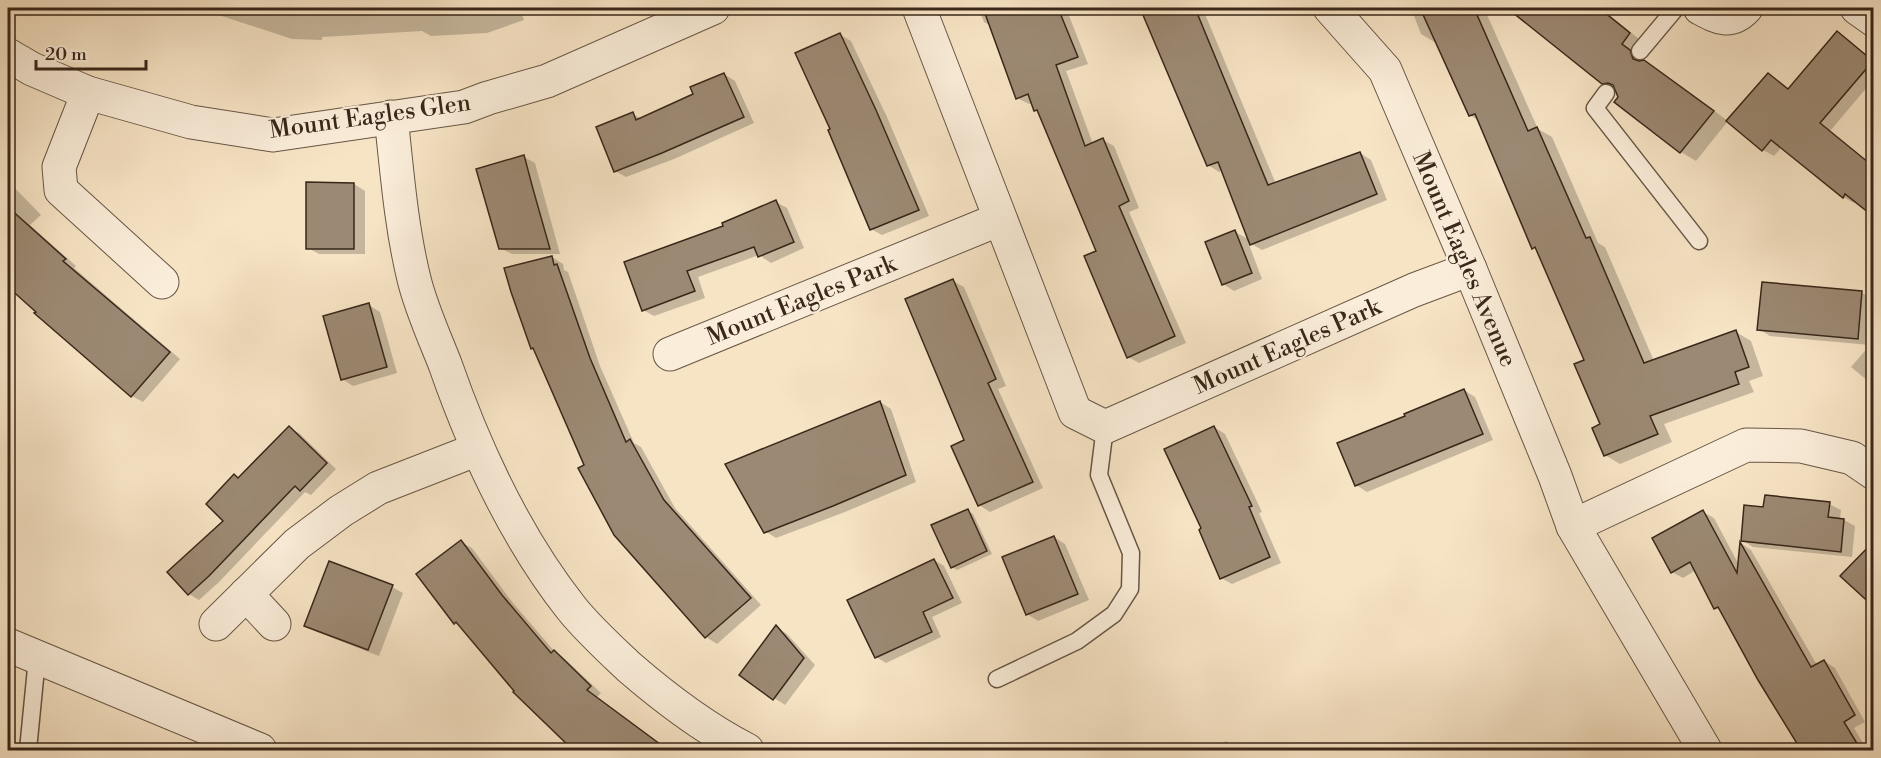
<svg xmlns="http://www.w3.org/2000/svg" width="1881" height="758" viewBox="0 0 1881 758" font-family="'Libre Bodoni',serif">
  <style>
    .shadow { fill: #0003 }
    .building { fill: #9c8973; stroke: #39271a; stroke-width: 1.5 }
    .lines { fill: none; stroke-linecap: round; stroke-linejoin: round }
    .lane-casing { stroke: #685645; stroke-width: 19 }
    .street-casing { stroke: #685645; stroke-width: 35 }
    .lane { stroke: #faedd9; stroke-width: 16 }
    .street { stroke: #faedd9; stroke-width: 33 }
    .labels { text-anchor: middle; stroke-width: 4.5; stroke-linejoin: round; paint-order: stroke }
    .street-label { font-size: 24px; fill: #39271a; stroke: #faedd9 }
  </style>
  <rect width="100%" height="100%" fill="#f7e4c5"/>
  <filter id="stains"><feTurbulence type="fractalNoise" baseFrequency=".00333" numOctaves="4"/><feColorMatrix values="0 0 0 0 .2 0 0 0 0 .09 0 0 0 0 .02 0 0 0 .5 -.17"/></filter>
  <radialGradient id="worn" r=".72"><stop offset=".6" stop-color="#630" stop-opacity="0"/><stop offset="1" stop-color="#630" stop-opacity=".3"/></radialGradient>
  <g class="shadow">
    <path d="M197 8H542L522 15 524 20 487 33 431 36 422 31 322 37V40L292 39Z"/>
    <path d="M978 8H1066L1088 64 1066 71 1093 144 1103 140 1114 146 1139 208 1129 212 1186 343 1139 363 1128 357 1098 251 1039 112 1035 110 1033 103 1029 104 1017 98 991 26 984 22Z"/>
    <path d="M1119 8H1182L1184 11 1194 8 1205 14 1276 184 1360 153 1371 160 1387 200 1262 250 1248 242 1262 279 1234 291 1223 284 1235 232 1250 240 1223 170 1219 172 1208 165 1142 9 1130 14Z"/>
    <path d="M1411 8H1484L1538 129 1552 137 1598 243 1605 247 1654 361 1736 332 1751 341 1763 376 1749 381 1754 392 1664 424 1672 442 1620 464 1605 455 1602 425 1586 361 1538 251 1533 248 1479 121 1470 115 1436 43 1421 34Z"/>
    <path d="M1510 8H1601L1644 43 1636 54 1644 60 1646 63 1660 71 1728 121 1696 161 1681 152 1616 102 1620 97 1617 91 1602 82Z"/>
    <path d="M1838 33 1849 40 1874 61V79L1830 131 1871 165 1874 164V215L1856 201 1854 203 1843 197 1782 147 1774 156 1763 150 1768 75 1789 89Z"/>
    <path d="M839 34 851 41 887 117 929 216 882 235 871 229Z"/>
    <path d="M724 74 735 81 754 123 674 159 626 177 615 171 632 114 642 119 695 95Z"/>
    <path d="M524 157 535 163 560 254H512L500 248Z"/>
    <path d="M8 181 41 215 30 225 76 266 74 268 180 359 143 402 132 396 8 285V263L9 261 8 259Z"/>
    <path d="M354 184 365 191V254H319L308 248Z"/>
    <path d="M776 202 787 208 804 248 771 263 759 255 698 277 705 298 654 316 643 310 725 227Z"/>
    <path d="M552 257 563 264 564 270 568 272 600 366 634 443 641 447 675 508 761 605 717 644 706 637 586 465 535 350 532 348Z"/>
    <path d="M953 281 964 287 1006 386 998 389 1043 488 990 512 979 505 966 441Z"/>
    <path d="M1862 293 1873 299 1871 314 1874 316V386L1851 367 1870 345 1770 336 1759 329Z"/>
    <path d="M369 305 380 312 397 373 353 386 342 379Z"/>
    <path d="M1464 390 1475 397 1493 440 1367 492 1356 485 1407 416Z"/>
    <path d="M880 402 891 409 916 482 845 512 776 538 765 531Z"/>
    <path d="M1214 427 1225 434 1262 512 1259 513 1281 563 1232 584 1221 578Z"/>
    <path d="M289 428 299 433 336 469 311 495 305 492 219 582 199 600 189 594 225 521 239 479Z"/>
    <path d="M1829 504 1841 510 1840 520H1844L1855 526 1852 557 1753 547 1742 540 1765 509Z"/>
    <path d="M968 511 973 514 992 554 957 570 952 567Z"/>
    <path d="M1703 512 1714 518 1739 565 1742 544 1751 550 1817 665 1824 661 1835 668 1865 722 1854 728 1867 750H1802L1722 611 1715 607 1696 570 1683 578 1672 572Z"/>
    <path d="M1054 537 1065 544 1089 600 1038 621 1027 614Z"/>
    <path d="M461 542 472 548 513 603 556 653 565 659 601 693 597 697 660 744 655 750H571L563 745 566 742 516 691 460 626 455 623Z"/>
    <path d="M934 560 944 566 962 603 932 617 941 637 886 663 876 657Z"/>
    <path d="M392 587 403 593 379 656 317 632 306 625Z"/>
    <path d="M776 627 787 634 815 665 785 705 774 698Z"/>
    <path d="M1226 741 1238 750H1210Z"/>
  </g>
  <g class="building">
    <path d="M983 8H1058L1078 57 1056 65 1085 146 1103 138 1129 201 1119 206 1175 336 1127 358 1084 256 1096 251 1037 110 1034 111 1028 94 1016 99Z"/>
    <path d="M1140 8H1195L1268 185 1360 152 1377 194 1250 245 1218 162 1207 166Z"/>
    <path d="M1420 8H1474L1528 131 1537 127 1586 238 1590 237 1644 363 1736 330 1749 367 1735 372 1739 384 1650 416 1658 434 1604 456 1592 428 1600 424 1574 364 1584 360 1535 247 1532 249 1475 114 1469 116Z"/>
    <path d="M1507 8H1599L1630 33 1622 44 1630 50 1633 59 1639 61 1644 60 1714 111 1680 153 1614 102 1618 97 1613 85 1608 83 1602 84Z"/>
    <path d="M1837 31 1873 61 1820 123 1874 167V217L1845 194 1843 198 1771 140 1762 151 1726 121 1768 73 1788 89Z"/>
    <path d="M840 33 876 110 919 210 870 230 828 130 830 129 795 53Z"/>
    <path d="M724 73 744 117 662 153 614 172 596 127 633 112 636 120 693 94 690 87Z"/>
    <path d="M524 155 533 189 550 249H499L476 169Z"/>
    <path d="M306 182 354 183V249H306Z"/>
    <path d="M776 200 794 242 758 257 754 247 687 271 695 291 642 311 624 262 723 226 722 223Z"/>
    <path d="M8 207 66 259 63 261 170 352 131 397 34 313 36 312 8 287Z"/>
    <path d="M1235 230 1252 273 1222 285 1205 242Z"/>
    <path d="M552 256 554 265 557 264 590 358 626 442 630 439 664 500 751 598 705 638 614 535 578 468 584 465 533 348 531 349 511 292 504 268Z"/>
    <path d="M953 279 996 379 988 383 1033 482 978 506 951 446 964 440 905 299Z"/>
    <path d="M1762 282 1862 291 1858 339 1757 330Z"/>
    <path d="M369 303 387 367 341 380 323 316Z"/>
    <path d="M1464 389 1483 434 1355 486 1337 443 1405 416 1404 414Z"/>
    <path d="M880 401 906 475 833 506 764 533 725 464Z"/>
    <path d="M289 426 327 463 300 491 295 486 209 576 188 595 167 572 223 521 206 504 234 474 238 478Z"/>
    <path d="M1214 426 1252 506 1249 507 1270 557 1220 579 1199 530 1201 528 1164 449Z"/>
    <path d="M1765 495 1830 502 1828 517 1844 519 1841 552 1741 541 1744 505 1763 507Z"/>
    <path d="M968 509 987 551 951 568 931 525Z"/>
    <path d="M1703 510 1737 573 1740 542 1811 667 1824 660 1855 715 1844 722 1861 750H1801L1758 680 1718 607 1714 609 1690 562 1671 573 1652 538Z"/>
    <path d="M1054 536 1078 594 1026 615 1002 557Z"/>
    <path d="M461 540 502 595 551 653 554 650 591 686 587 690 668 750H573L513 692 514 691 456 622 454 624 416 574Z"/>
    <path d="M1874 541V607L1840 576Z"/>
    <path d="M934 559 953 598 923 612 932 632 875 658 847 600Z"/>
    <path d="M329 561 393 585 368 650 304 626Z"/>
    <path d="M776 625 804 658 773 700 739 675Z"/>
  </g>
  <g class="lines">
    <g class="lane-casing">
      <g id="lane">
        <path d="M1640 51 1676 8"/>
        <path d="M1606 93 1595 108 1699 241"/>
        <path d="M997 679 1077 641 1114 614 1130 589 1131 553 1099 475 1105 427"/>
        <path d="M28 750 37 658"/>
      </g>
    </g>
    <g class="street-casing">
      <g id="street">
        <path d="M919 8 1075 412 1105 427 1414 290 1470 269"/>
        <path d="M1330 8 1385 70 1470 269 1555 476 1573 526 1705 750"/>
        <path d="M1700 8C1717 17 1730 25 1746 8"/>
        <path d="M1857 8 1874 20"/>
        <path d="M8 55 32 69 88 93 191 122 273 135 464 107 488 98 547 81 713 8"/>
        <path d="M88 93 59 167 61 190 162 282"/>
        <path d="M391 117C397 171 401 226 414 279 421 308 434 336 445 364 475 450 515 537 572 609 589 630 610 649 629 667 666 699 704 728 747 750"/>
        <path d="M670 354 1000 219"/>
        <path d="M1573 526 1746 445 1801 446 1852 458 1874 473"/>
        <path d="M246 594 274 624"/>
        <path d="M216 624 297 544 341 511 378 488 478 449"/>
        <path d="M8 645 260 750"/>
      </g>
    </g>
    <use href="#lane" class="lane"/>
    <use href="#street" class="street"/>
  </g>
  <g class="labels">
    <g class="street-label">
      <text transform="translate(370 116) rotate(-8)" y="8">Mount Eagles Glen</text>
      <text transform="translate(1465 259) rotate(67)" y="8">Mount Eagles Avenue</text>
      <text transform="translate(801 300) rotate(-22)" y="8">Mount Eagles Park</text>
      <text transform="translate(1287 346) rotate(-24)" y="8">Mount Eagles Park</text>
    </g>
  </g>
  <rect width="1881" height="758" fill="none" stroke="#f7e4c5" stroke-width="30"/>
  <rect x="9" y="9" width="1863" height="740" fill="none" stroke="#39271a" stroke-width="3"/>
  <rect x="15" y="15" width="1851" height="728" fill="none" stroke="#39271a" stroke-width="1.5"/>
  <path d="M36 60v9h110v-9" fill="none" stroke="#39271a" stroke-width="3"/>
  <text x="45" y="60" font-size="18" fill="#39271a" stroke="#faedd9" stroke-width="4.5" paint-order="stroke">20 m</text>
  <rect width="100%" height="100%" filter="url(#stains)"/>
  <rect width="100%" height="100%" fill="url(#worn)"/>
</svg>
